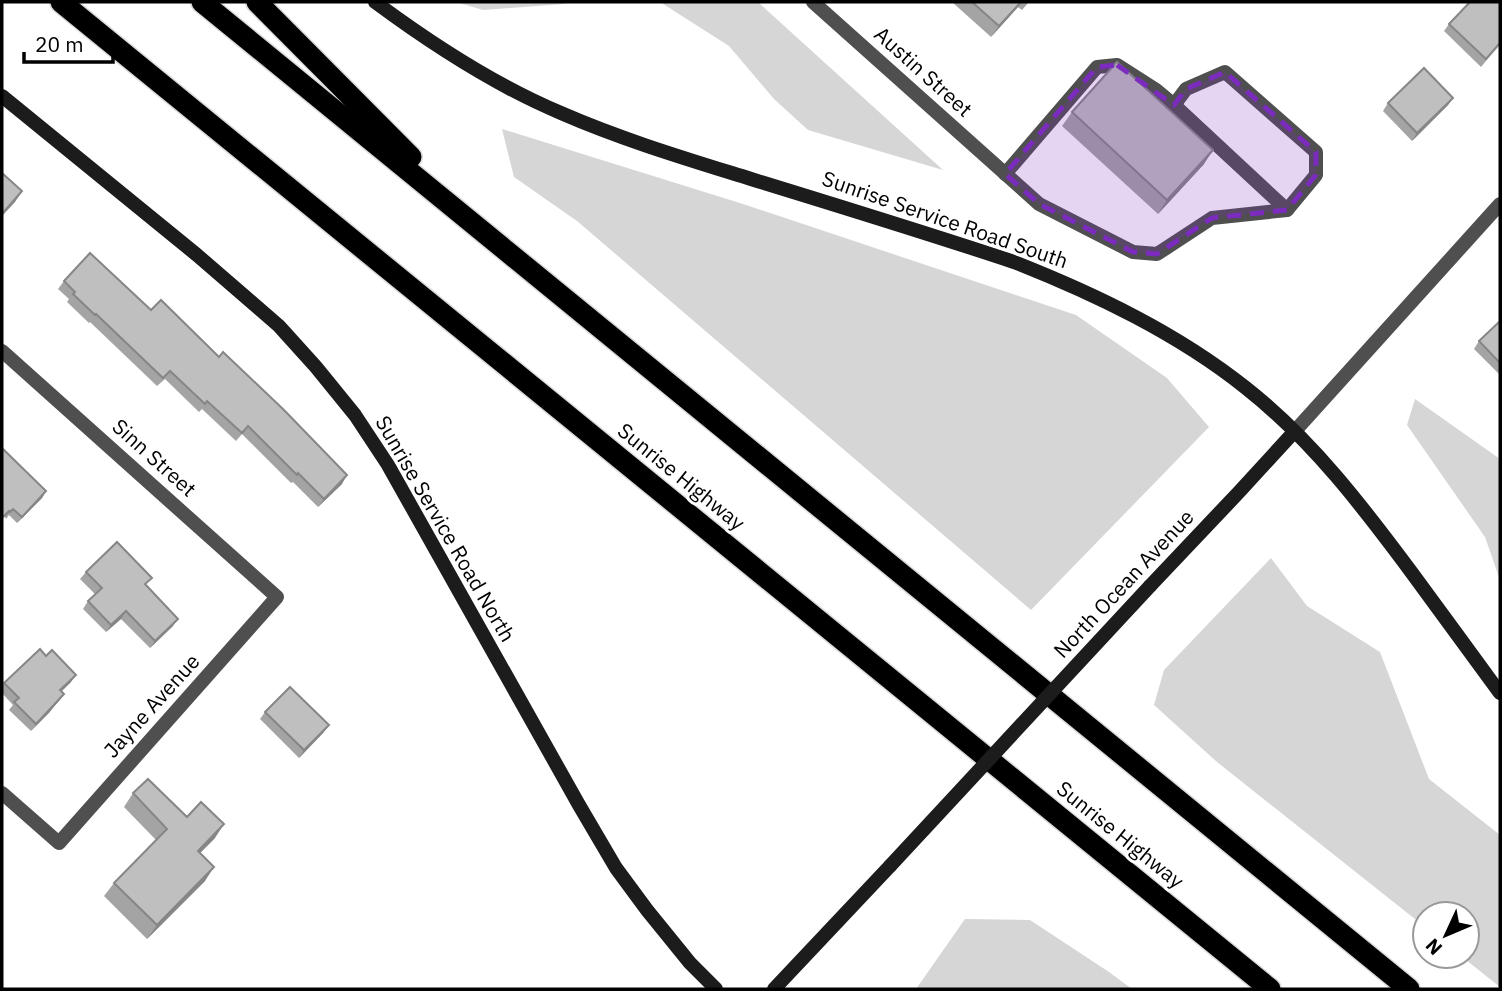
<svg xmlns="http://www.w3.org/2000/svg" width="1502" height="991" viewBox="0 0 1502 991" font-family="'IBM Plex Sans',sans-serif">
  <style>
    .green { fill: #d6d6d6 }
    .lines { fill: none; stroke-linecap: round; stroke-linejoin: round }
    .motorway-casing { stroke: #dbdbdb; stroke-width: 24 }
    .minor { stroke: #4f4f4f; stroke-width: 14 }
    .tertiary { stroke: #4f4f4f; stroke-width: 14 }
    .secondary { stroke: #1c1c1c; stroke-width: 14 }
    .motorway { stroke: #000; stroke-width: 21 }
    .secondary-bridge { stroke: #1c1c1c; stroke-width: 14 }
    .wall { fill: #a4a4a4 }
    .shaded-wall { fill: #868686 }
    .building { fill: #bfbfbf; stroke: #868686; stroke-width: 2 }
    .marked { fill: #7b2cbf; fill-opacity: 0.2; stroke: #7b2cbf; stroke-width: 5; stroke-dasharray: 14 9; stroke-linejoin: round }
    .labels { text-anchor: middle; stroke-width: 6; stroke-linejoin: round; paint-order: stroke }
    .street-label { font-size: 21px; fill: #000; stroke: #fff }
  </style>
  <rect width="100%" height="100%" fill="#fff"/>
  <g class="green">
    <path d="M456 2H569L563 4 483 10Z"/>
    <path d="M660 2H758L943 170 808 130 774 99 729 46Z"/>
    <path d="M502 129 743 204 1076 315 1167 378 1209 427 1031 610 577 221 514 177Z"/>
    <path d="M1415 399 1500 459V580L1485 537 1407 425Z"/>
    <path d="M1271 558 1307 606 1380 652 1429 779 1500 835V987L1461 956H1467V914H1425V927L1217 762 1154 705 1164 670Z"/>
    <path d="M965 919 1030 920 1109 972 1132 989H916Z"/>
  </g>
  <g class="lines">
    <g class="motorway-casing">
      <g id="motorway">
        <path d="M61 2 1270 989"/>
        <path d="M202 2 1409 989"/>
        <path d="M257 2 411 157"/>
      </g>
    </g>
    <g class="minor">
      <path d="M813 2 1039 204 1133 252 1157 254 1212 218 1287 210 1316 175V152L1225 72 1186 89 1174 105"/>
      <path d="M1005 174 1097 67 1117 65 1156 90 1174 105 1287 210"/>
      <path d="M2 351 277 597 59 843 2 793"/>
    </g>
    <path class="tertiary" d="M1294 432 1500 204"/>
    <g class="secondary">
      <path d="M375 2C433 45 494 85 561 113 623 140 687 159 751 179 839 206 927 233 1014 262 1095 294 1177 333 1246 388 1312 440 1363 507 1412 573 1441 613 1471 653 1500 693"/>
      <path d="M2 96 197 255 279 326 316 367 355 415 388 465 579 805 616 868 647 910 690 963 716 989"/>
      <path d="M1150 586 1239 492 1294 432"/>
      <path d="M774 989 890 866"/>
    </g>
    <use href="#motorway" class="motorway"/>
    <path class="secondary-bridge" d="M890 866 1150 586"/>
  </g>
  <g class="wall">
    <path d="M952 2H1029L1022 10 1018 7 991 37Z"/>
    <path d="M1500 2V44L1481 67 1444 31 1449 24Z"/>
    <path d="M1453 98 1448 105 1412 141 1383 111 1388 103Z"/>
    <path d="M1072 112 1204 164 1158 214 1062 126Z"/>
    <path d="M64 281 151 310 342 484 318 507 293 482 291 483 242 434 236 441 202 409 199 412 165 379 157 386 90 322 89 323 67 302 69 299 58 289Z"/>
    <path d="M1500 321V375L1474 349 1479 341Z"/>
    <path d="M2 448 46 491 42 498 17 523 9 515 6 519 5 517Z"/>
    <path d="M86 572 146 586 173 626 150 648 121 619 106 632 83 609 88 601 95 594 80 579Z"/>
    <path d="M71 682 62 691 64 694 59 701 31 731 9 710 13 705 2 693V687L4 683Z"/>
    <path d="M265 712 329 725 323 733 299 758 260 719Z"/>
    <path d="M133 793 187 817 215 838 200 853 205 881 147 939 104 896 114 883 156 840 124 807Z"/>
  </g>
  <g class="shaded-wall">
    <path d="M1021 2H1022L1018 7 991 37 999 26Z"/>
    <path d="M1453 98 1448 105 1412 141 1417 133Z"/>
    <path d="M1213 150 1204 164 1158 214 1167 200Z"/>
    <path d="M22 191 15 202 2 216V214Z"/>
    <path d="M347 475 342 484 318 507 324 499Z"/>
    <path d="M46 491 42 498 17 523 22 517Z"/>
    <path d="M126 611 121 619 106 632 111 625Z"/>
    <path d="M178 619 173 626 150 648 155 641Z"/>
    <path d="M76 675 71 682 55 697 60 690Z"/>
    <path d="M64 694 49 713 31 731 53 705Z"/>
    <path d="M329 725 323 733 299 758 304 750Z"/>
    <path d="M224 824 215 838 188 865 198 851Z"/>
    <path d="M214 867 205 881 147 939 157 925Z"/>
  </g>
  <g class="building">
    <path d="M972 2H1021L999 26Z"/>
    <path d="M1470 2H1500V43L1486 59 1449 24Z"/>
    <path d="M1117 62 1213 150 1167 200 1072 112Z"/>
    <path d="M1424 68 1453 98 1417 133 1388 103Z"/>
    <path d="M2 173 22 191 2 214Z"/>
    <path d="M90 253 151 310 161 300 219 357 223 352 284 410 347 475 324 499 298 473 297 475 248 426 242 433 207 401 205 404 170 371 163 378 96 314 95 315 73 294 75 292 64 281Z"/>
    <path d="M1500 321V363L1479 341Z"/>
    <path d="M2 448 46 491 22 517 13 509 10 512 9 511 2 518Z"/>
    <path d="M117 542 152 578 145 584 178 619 155 641 126 611 111 625 88 601 102 588 86 572Z"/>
    <path d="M40 649 46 656 52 650 76 675 60 690 64 694 36 724 14 702 19 698 4 683Z"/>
    <path d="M290 687 329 725 304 750 265 712Z"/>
    <path d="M148 779 187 817 201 802 224 824 198 851 214 867 157 925 114 883 167 829 133 793Z"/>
  </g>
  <path class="marked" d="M1117 65 1174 105 1186 89 1225 72 1316 152V175L1287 210 1212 218 1157 254 1133 252 1039 204 1005 174 1097 67Z"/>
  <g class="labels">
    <g class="street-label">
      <text transform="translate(923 72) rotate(42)" y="7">Austin Street</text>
      <text transform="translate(945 220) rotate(19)" y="7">Sunrise Service Road South</text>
      <text transform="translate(154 458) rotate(42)" y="7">Sinn Street</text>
      <text transform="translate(681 477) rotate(39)" y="7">Sunrise Highway</text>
      <text transform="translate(445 529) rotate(60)" y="7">Sunrise Service Road North</text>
      <text transform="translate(1124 584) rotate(-47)" y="7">North Ocean Avenue</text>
      <text transform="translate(152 706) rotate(-48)" y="7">Jayne Avenue</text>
      <text transform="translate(1120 835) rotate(39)" y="7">Sunrise Highway</text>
    </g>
  </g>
  <rect width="1502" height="991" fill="none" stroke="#000000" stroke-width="7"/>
  <g transform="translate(1446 935) rotate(226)"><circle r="33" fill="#ffffff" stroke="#999999" stroke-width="2"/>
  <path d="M0-5L12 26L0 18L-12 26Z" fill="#000000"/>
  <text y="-10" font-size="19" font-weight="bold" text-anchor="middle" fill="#000000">N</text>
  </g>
  <path d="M24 52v10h89v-10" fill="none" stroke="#000000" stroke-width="3.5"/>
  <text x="35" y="52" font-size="21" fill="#000000" stroke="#ffffff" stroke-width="5" paint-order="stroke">20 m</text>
</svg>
